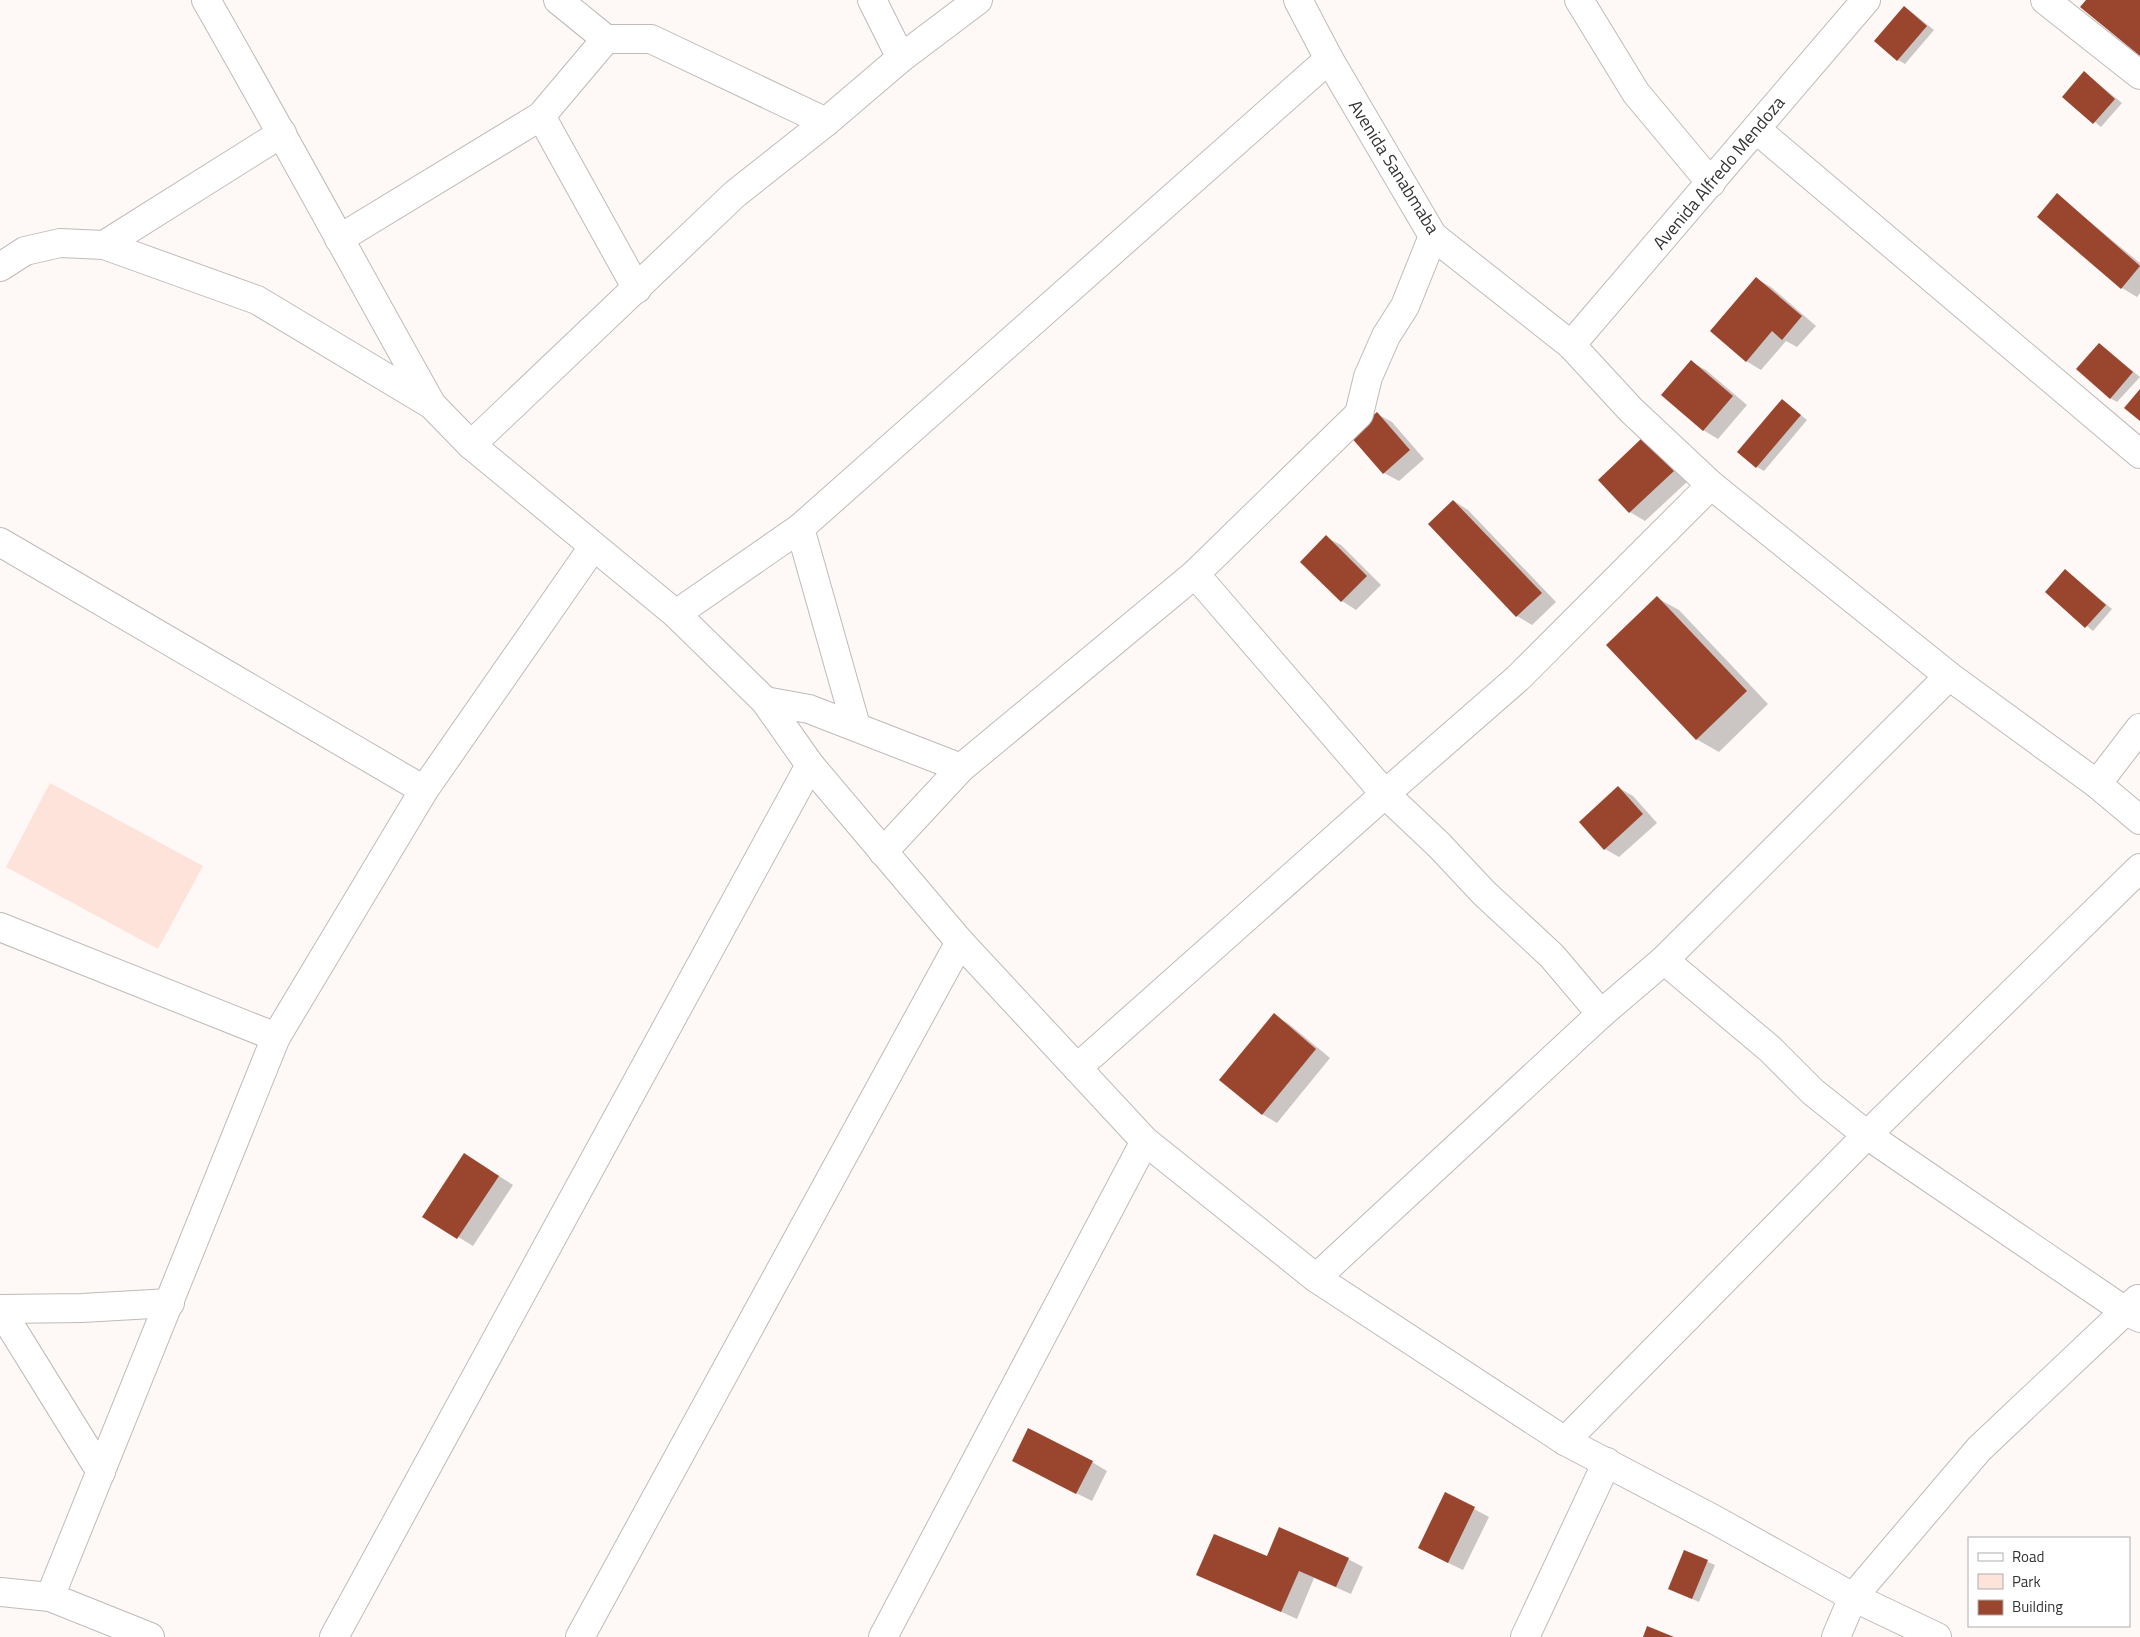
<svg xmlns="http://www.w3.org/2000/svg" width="2140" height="1637" viewBox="0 0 2140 1637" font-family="'Titillium Web',sans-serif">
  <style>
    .green { fill: #fee3db }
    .shadow { fill: #0003 }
    .building { fill: #9a462f }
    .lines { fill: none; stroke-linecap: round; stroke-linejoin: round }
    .minor-casing { stroke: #c0bab9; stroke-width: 30 }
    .tertiary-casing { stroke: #c0bab9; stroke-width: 30 }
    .minor { stroke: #fff; stroke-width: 28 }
    .tertiary { stroke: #fff; stroke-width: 28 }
    .labels { text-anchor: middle; stroke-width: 5; stroke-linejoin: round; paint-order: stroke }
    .street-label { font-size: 18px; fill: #373534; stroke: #fff }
  </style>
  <rect width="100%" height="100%" fill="#fef8f6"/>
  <path class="green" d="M50 783 203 866 158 949 6 867Z"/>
  <g class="shadow">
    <path d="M1905 7 1934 30 1905 64 1898 60Z"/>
    <path d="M2085 73 2122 103 2101 127 2064 97Z"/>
    <path d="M2057 195 2140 263V293L2137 297 2122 288 2039 216Z"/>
    <path d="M1757 279 1771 287 1816 326 1797 347 1786 341 1761 370 1746 361Z"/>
    <path d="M2100 344 2140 377 2117 402 2110 398Z"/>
    <path d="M1691 362 1706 370 1747 405 1718 439 1703 430Z"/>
    <path d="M1783 401 1807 420 1764 471 1757 467Z"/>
    <path d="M1377 414 1392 422 1424 459 1399 481 1384 473Z"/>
    <path d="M1657 448 1688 481 1645 521 1630 512 1599 480Z"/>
    <path d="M1454 501 1468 510 1556 602 1532 625 1517 616 1430 524Z"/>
    <path d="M1326 537 1341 545 1381 585 1356 610 1342 601Z"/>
    <path d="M2065 570 2112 609 2093 631 2046 592Z"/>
    <path d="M1657 598 1679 610 1768 704 1719 752 1696 739Z"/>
    <path d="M1619 788 1633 796 1657 823 1619 857 1605 849Z"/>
    <path d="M1274 1015 1289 1024 1330 1058 1277 1123 1262 1114Z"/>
    <path d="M479 1163 513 1185 473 1246 424 1216Z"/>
    <path d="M1092 1462 1107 1471 1092 1501 1028 1469Z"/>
    <path d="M1446 1494 1489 1517 1463 1570 1434 1556Z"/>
    <path d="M1685 1552 1715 1565 1699 1602 1676 1592Z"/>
    <path d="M1268 1558 1348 1559 1363 1567 1351 1594 1314 1578 1297 1619 1198 1574Z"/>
  </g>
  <g class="building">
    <path d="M2086 0H2140V56L2080 7Z"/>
    <path d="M1904 6 1927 26 1897 61 1874 41Z"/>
    <path d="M2084 71 2115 99 2093 124 2062 97Z"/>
    <path d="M2057 193 2140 266 2121 289 2037 217Z"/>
    <path d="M1756 277 1802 316 1782 340 1772 331 1746 362 1710 331Z"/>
    <path d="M2099 343 2133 372 2110 399 2076 369Z"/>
    <path d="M1691 360 1733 396 1703 431 1661 395Z"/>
    <path d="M2140 389V421L2124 408Z"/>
    <path d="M1782 399 1801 415 1756 468 1737 452Z"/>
    <path d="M1377 412 1410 450 1383 474 1350 436Z"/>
    <path d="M1642 438 1674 471 1629 513 1598 480Z"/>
    <path d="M1453 500 1542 593 1516 617 1428 524Z"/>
    <path d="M1326 535 1367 576 1341 602 1300 562Z"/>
    <path d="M2065 569 2106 605 2085 628 2045 592Z"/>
    <path d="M1657 596 1747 691 1696 740 1606 645Z"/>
    <path d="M1618 786 1643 814 1604 850 1579 822Z"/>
    <path d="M1274 1013 1316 1049 1262 1115 1219 1080Z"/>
    <path d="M464 1153 499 1176 457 1239 422 1217Z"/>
    <path d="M1028 1428 1093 1461 1076 1494 1012 1461Z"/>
    <path d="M1445 1492 1475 1507 1448 1563 1418 1548Z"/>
    <path d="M1279 1527 1349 1558 1336 1587 1299 1571 1281 1612 1196 1575 1214 1534 1267 1556Z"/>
    <path d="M1684 1550 1708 1560 1692 1599 1668 1589Z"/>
    <path d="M1647 1626 1674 1637H1643Z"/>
  </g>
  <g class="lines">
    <g class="minor-casing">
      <g id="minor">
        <path d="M206 0C283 134 356 270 432 405"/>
        <path d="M558 0 606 39"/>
        <path d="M872 0 901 58"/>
        <path d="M1579 0 1636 93 1711 183"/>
        <path d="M2045 0 2140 75"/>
        <path d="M541 116 637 289"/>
        <path d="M1756 129 2140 454"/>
        <path d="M339 239 541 116 606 39H651L826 122"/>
        <path d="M104 245 282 133"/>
        <path d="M0 267 25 251 60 243 104 245 257 300 432 405 471 445 676 614 765 701 810 765 960 942 1145 1141 1316 1278 1565 1441 1717 1521 1853 1597 1937 1637"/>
        <path d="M1571 345 1866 0"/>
        <path d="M471 445 735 194 826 122 901 58 978 0"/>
        <path d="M1711 485 1518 678 1385 794 1439 845 1484 893 1552 956 1601 1014 1664 960 1949 676"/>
        <path d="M800 528 856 726"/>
        <path d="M0 542 424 790"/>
        <path d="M676 614 800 528 1329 59"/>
        <path d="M765 701 809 709 961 768"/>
        <path d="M2097 784 2140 728"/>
        <path d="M883 852 961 768 1195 574 1359 414 1368 377 1386 336 1405 306 1433 236"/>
        <path d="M0 927 276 1037"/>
        <path d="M1664 960 1770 1049 1813 1092 1867 1135 2125 1311 2140 1318"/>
        <path d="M1077 1068 1385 794 1195 574"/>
        <path d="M1316 1278 1601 1014"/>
        <path d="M0 1309 101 1472"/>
        <path d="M0 1309 82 1308 170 1303"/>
        <path d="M1565 1441 1867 1135 2140 868"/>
        <path d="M0 1592 50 1597 150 1637"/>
        <path d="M50 1597 276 1037 424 790 593 547"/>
        <path d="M334 1637 810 765"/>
        <path d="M580 1637 960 942"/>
        <path d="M883 1637 1145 1141"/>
        <path d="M1525 1637 1607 1462"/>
        <path d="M1836 1637 1853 1597 1979 1449 2138 1299"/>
      </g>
    </g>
    <g class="tertiary-casing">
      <path id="tertiary" d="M1298 0 1329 59 1433 236 1571 345 1631 410 1711 485 1949 676 2097 784 2140 820"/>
    </g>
    <use href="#minor" class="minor"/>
    <use href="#tertiary" class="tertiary"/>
  </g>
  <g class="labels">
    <g class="street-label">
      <text transform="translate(1394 167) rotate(58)" y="6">Avenida Sanabmaba</text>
      <text transform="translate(1719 173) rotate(-50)" y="6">Avenida Alfredo Mendoza</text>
    </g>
  </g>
  <rect x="1968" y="1537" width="162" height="90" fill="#ffffff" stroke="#afaeae"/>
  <rect x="1978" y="1553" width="25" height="8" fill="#ffffff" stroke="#afaeae"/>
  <text x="2012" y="1562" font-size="15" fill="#373534">Road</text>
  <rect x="1978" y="1574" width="25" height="15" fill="#fee3db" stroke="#afaeae"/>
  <text x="2012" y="1587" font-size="15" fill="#373534">Park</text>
  <rect x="1978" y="1600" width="25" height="15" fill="#9a462f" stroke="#afaeae"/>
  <text x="2012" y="1612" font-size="15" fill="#373534">Building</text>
</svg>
